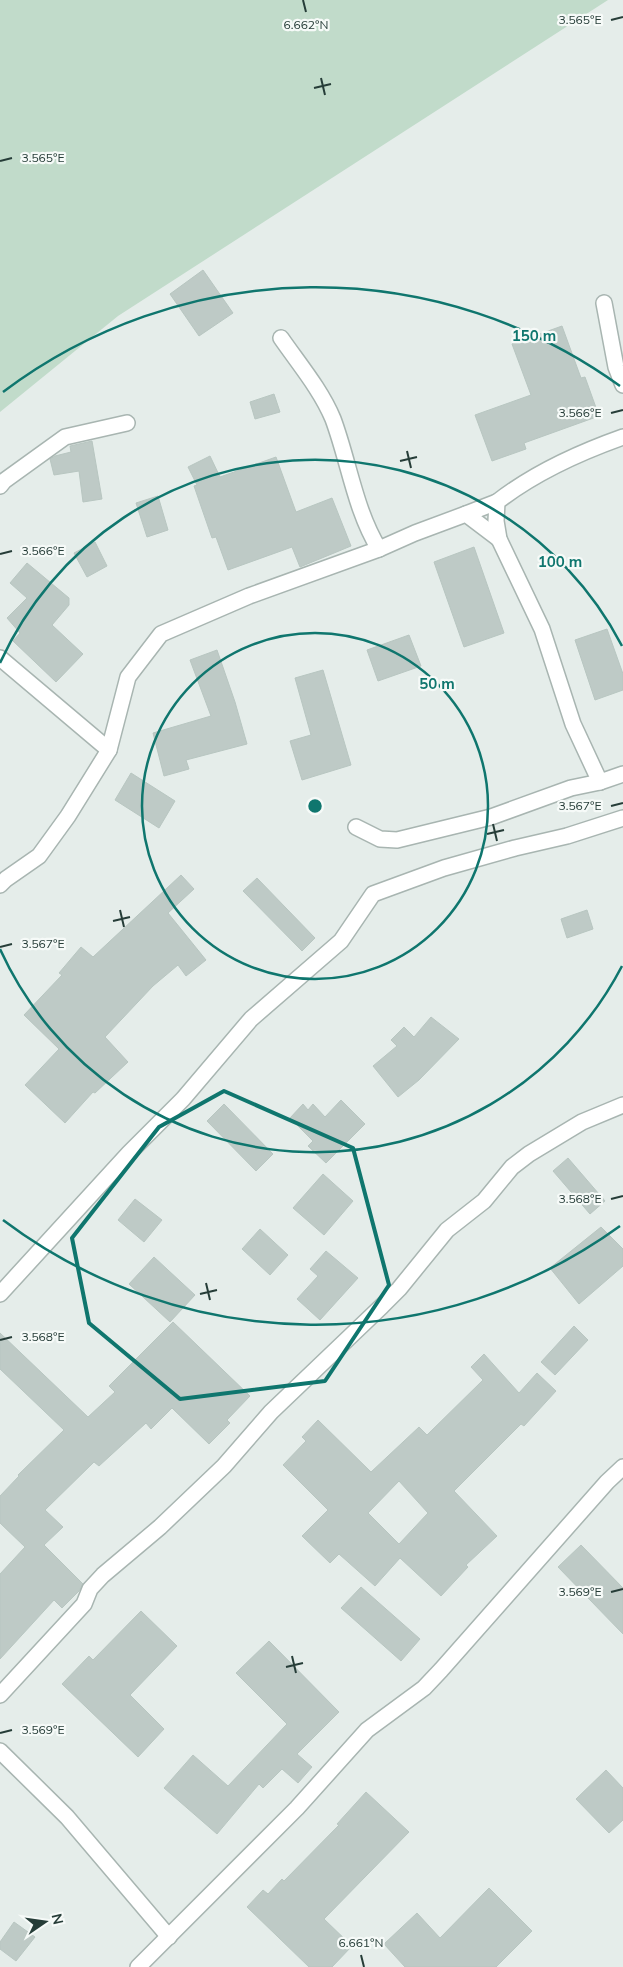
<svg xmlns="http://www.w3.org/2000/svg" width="623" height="1967" viewBox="0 0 623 1967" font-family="Mulish,sans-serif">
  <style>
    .green { fill: #c1dbca }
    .building { fill: #becac6; stroke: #b8c6c1; fill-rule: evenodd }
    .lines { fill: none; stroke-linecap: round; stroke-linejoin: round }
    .street-casing { stroke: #a8b5b1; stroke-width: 18 }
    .street { stroke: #fff; stroke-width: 15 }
    .marked { fill: none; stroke: #0f766e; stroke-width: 4; stroke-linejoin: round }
    .ticks { fill: none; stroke: #263d38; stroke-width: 2 }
    .ring { fill: none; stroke: #0f766e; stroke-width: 2.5 }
    .ticks-label { font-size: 12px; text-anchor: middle; fill: #263d38; stroke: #f6faf8; stroke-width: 4.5; stroke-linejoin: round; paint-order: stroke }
    .centre { fill: #0f766e; stroke: #f6faf8; stroke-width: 2.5 }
    .ring-label { font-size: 15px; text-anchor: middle; font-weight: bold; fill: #0f766e; stroke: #f6faf8; stroke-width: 4.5; stroke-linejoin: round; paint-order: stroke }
  </style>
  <rect width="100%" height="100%" fill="#e5edea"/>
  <path class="green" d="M0 0H608L118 316 0 412Z"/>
  <g class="building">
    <path d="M203 270 233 313 199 336 170 294Z"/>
    <path d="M562 326 581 378 585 377 599 416 524 443 526 449 492 461 475 415 531 395 512 344Z"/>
    <path d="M274 394 280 412 255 419 250 402Z"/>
    <path d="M92 441 102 499 83 502 79 471 54 475 50 459 55 456 71 452 70 446Z"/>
    <path d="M210 456 220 477 276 457 296 512 332 498 351 546 300 567 292 547 228 570 216 537 212 538 194 486 197 485 188 467Z"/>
    <path d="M158 496 168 530 147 537 136 503Z"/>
    <path d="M95 542 107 566 87 577 74 553Z"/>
    <path d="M474 547 504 633 464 647 434 562Z"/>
    <path d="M27 563 69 598V605L52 625 83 654 56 682 13 641 20 633 7 618 27 598 10 583Z"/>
    <path d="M607 629 623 674V690L595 700 575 640Z"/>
    <path d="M409 635 421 666 378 681 367 650Z"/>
    <path d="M217 650 235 702 247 744 186 760 189 769 164 776 153 733 211 716 190 660Z"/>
    <path d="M323 670 351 765 302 780 290 741 311 735 295 678Z"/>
    <path d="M131 773 175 801 159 828 115 800Z"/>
    <path d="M181 875 194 889 168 913 206 960 186 976 178 965 153 986 105 1037 128 1062 95 1093 93 1092 65 1123 25 1085 59 1049 24 1015 62 975 59 973 81 947 93 957Z"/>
    <path d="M257 878 315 938 302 951 243 891Z"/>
    <path d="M587 910 593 929 567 938 561 919Z"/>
    <path d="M431 1017 459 1039 419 1080 398 1097 373 1066 397 1046 391 1040 404 1027 414 1037Z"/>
    <path d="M341 1100 365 1124 326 1163 308 1146 313 1141 290 1118 303 1104 308 1110 313 1104 325 1117Z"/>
    <path d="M224 1104 273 1154 256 1171 207 1121Z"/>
    <path d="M568 1158 605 1201 590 1214 553 1171Z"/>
    <path d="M323 1174 353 1201 324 1235 293 1208Z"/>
    <path d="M135 1199 162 1220 144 1242 118 1220Z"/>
    <path d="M601 1227 623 1249V1266L579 1304 550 1268Z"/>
    <path d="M260 1229 288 1255 270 1275 242 1249Z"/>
    <path d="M326 1251 358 1278 320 1320 297 1299 318 1276 310 1269Z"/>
    <path d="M154 1257 195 1295 170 1322 129 1284Z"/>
    <path d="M173 1322 250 1396 227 1420 230 1423 209 1444 172 1408 151 1429 146 1423 99 1466 94 1462 45 1510 63 1527 44 1545 83 1584 79 1591 62 1608 54 1600 0 1659V1574L25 1547 0 1523V1496L19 1476 18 1475 64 1430 0 1369V1333L88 1417 115 1392 109 1386Z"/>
    <path d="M574 1326 588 1340 555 1375 541 1362Z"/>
    <path d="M484 1354 519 1393 537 1373 556 1391 524 1426 521 1424 454 1491 497 1536 466 1565 468 1567 441 1596 400 1558 375 1586 339 1554 330 1563 302 1536 328 1510 283 1465 306 1441 302 1437 318 1420 371 1472 419 1427 427 1435 483 1380 471 1367ZM399 1481 428 1513 399 1544 368 1513Z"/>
    <path d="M581 1545 623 1588V1634L558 1567Z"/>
    <path d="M361 1587 420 1639 401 1661 341 1608Z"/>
    <path d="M141 1611 177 1646 130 1695 164 1729 138 1757 62 1684 89 1656 93 1660Z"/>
    <path d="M269 1641 339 1712 297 1754 312 1767 298 1783 282 1769 263 1788 259 1784 217 1834 164 1788 193 1755 228 1786 287 1724 236 1673Z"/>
    <path d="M606 1770 623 1788V1820L609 1833 576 1799Z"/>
    <path d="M366 1792 409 1832 324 1919 352 1946 332 1967H309L247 1907 263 1890 268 1894 282 1879 284 1881 339 1825 337 1824Z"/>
    <path d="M489 1888 532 1931 496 1967H405L384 1944 417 1913 440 1938Z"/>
    <path d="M14 1922 35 1937 16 1961 0 1949V1942Z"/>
  </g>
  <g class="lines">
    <g class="street-casing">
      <g id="street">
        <path d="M604 303 616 367 623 385"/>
        <path d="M281 338C299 364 321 390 333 419 349 462 355 510 379 549L415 533 466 514 499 539"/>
        <path d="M0 486 4 481 65 437 127 423"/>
        <path d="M466 514 497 502"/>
        <path d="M0 658 109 750"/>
        <path d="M600 782 573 724 542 629 499 539 496 521 497 502C534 473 578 453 623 437"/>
        <path d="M356 827 380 839 397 840 491 817 571 788 600 782 623 774"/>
        <path d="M0 885 6 879 39 856 68 816 109 750 128 677 161 634 249 596 379 549"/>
        <path d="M0 1294 129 1153 183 1099 251 1019 341 941 373 894 444 868 515 848 567 836 623 818"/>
        <path d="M0 1695 84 1604 90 1589 103 1575 160 1527 224 1466 271 1412 382 1306 399 1289 447 1230 484 1201 512 1167 529 1154 582 1122 623 1105"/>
        <path d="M0 1751 67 1817 169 1937"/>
        <path d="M138 1967 297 1808 367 1730 424 1688 441 1670 607 1482 623 1467"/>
      </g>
    </g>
    <use href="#street" class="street"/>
  </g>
  <path class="marked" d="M224 1091 353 1148 389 1285 325 1381 180 1399 89 1323 72 1238 159 1127Z"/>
  <path class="ticks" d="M303 0 306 12M611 20 623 17M321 78 325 95M314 88 331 84M0 161 12 158M611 413 623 410M407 451 411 468M400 461 417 457M0 554 12 551M611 806 623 803M493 824 497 841M487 834 504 830M120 910 124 927M113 921 130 917M0 947 12 944M611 1199 623 1196M206 1283 210 1300M200 1294 217 1290M0 1340 12 1337M611 1592 623 1589M292 1656 296 1673M286 1667 303 1663M0 1733 12 1730M361 1955 364 1967"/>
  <g class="ring">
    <circle cx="315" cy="806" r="173"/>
    <path d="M622 966A346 346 0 0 1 0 949M0 663A346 346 0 0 1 622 646"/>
    <path d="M620 1226A519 519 0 0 1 3 1220M3 392A519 519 0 0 1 620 386"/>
  </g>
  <g class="ticks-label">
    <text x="580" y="24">3.565°E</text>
    <text x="306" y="29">6.662°N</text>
    <text x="43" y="162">3.565°E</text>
    <text x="580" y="417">3.566°E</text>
    <text x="43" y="555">3.566°E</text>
    <text x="580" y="810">3.567°E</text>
    <text x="43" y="948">3.567°E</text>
    <text x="580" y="1203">3.568°E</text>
    <text x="43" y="1341">3.568°E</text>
    <text x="580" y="1596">3.569°E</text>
    <text x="43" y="1734">3.569°E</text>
    <text x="361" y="1947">6.661°N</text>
  </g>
  <circle cx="315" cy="806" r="8" class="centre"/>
  <g class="ring-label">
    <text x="534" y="341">150 m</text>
    <text x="560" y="567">100 m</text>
    <text x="437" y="689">50 m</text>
  </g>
  <g transform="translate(45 1922) rotate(77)" stroke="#f6faf8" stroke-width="4" paint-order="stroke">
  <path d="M0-4L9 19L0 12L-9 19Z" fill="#263d38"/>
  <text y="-8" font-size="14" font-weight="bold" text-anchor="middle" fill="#263d38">N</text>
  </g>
</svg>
